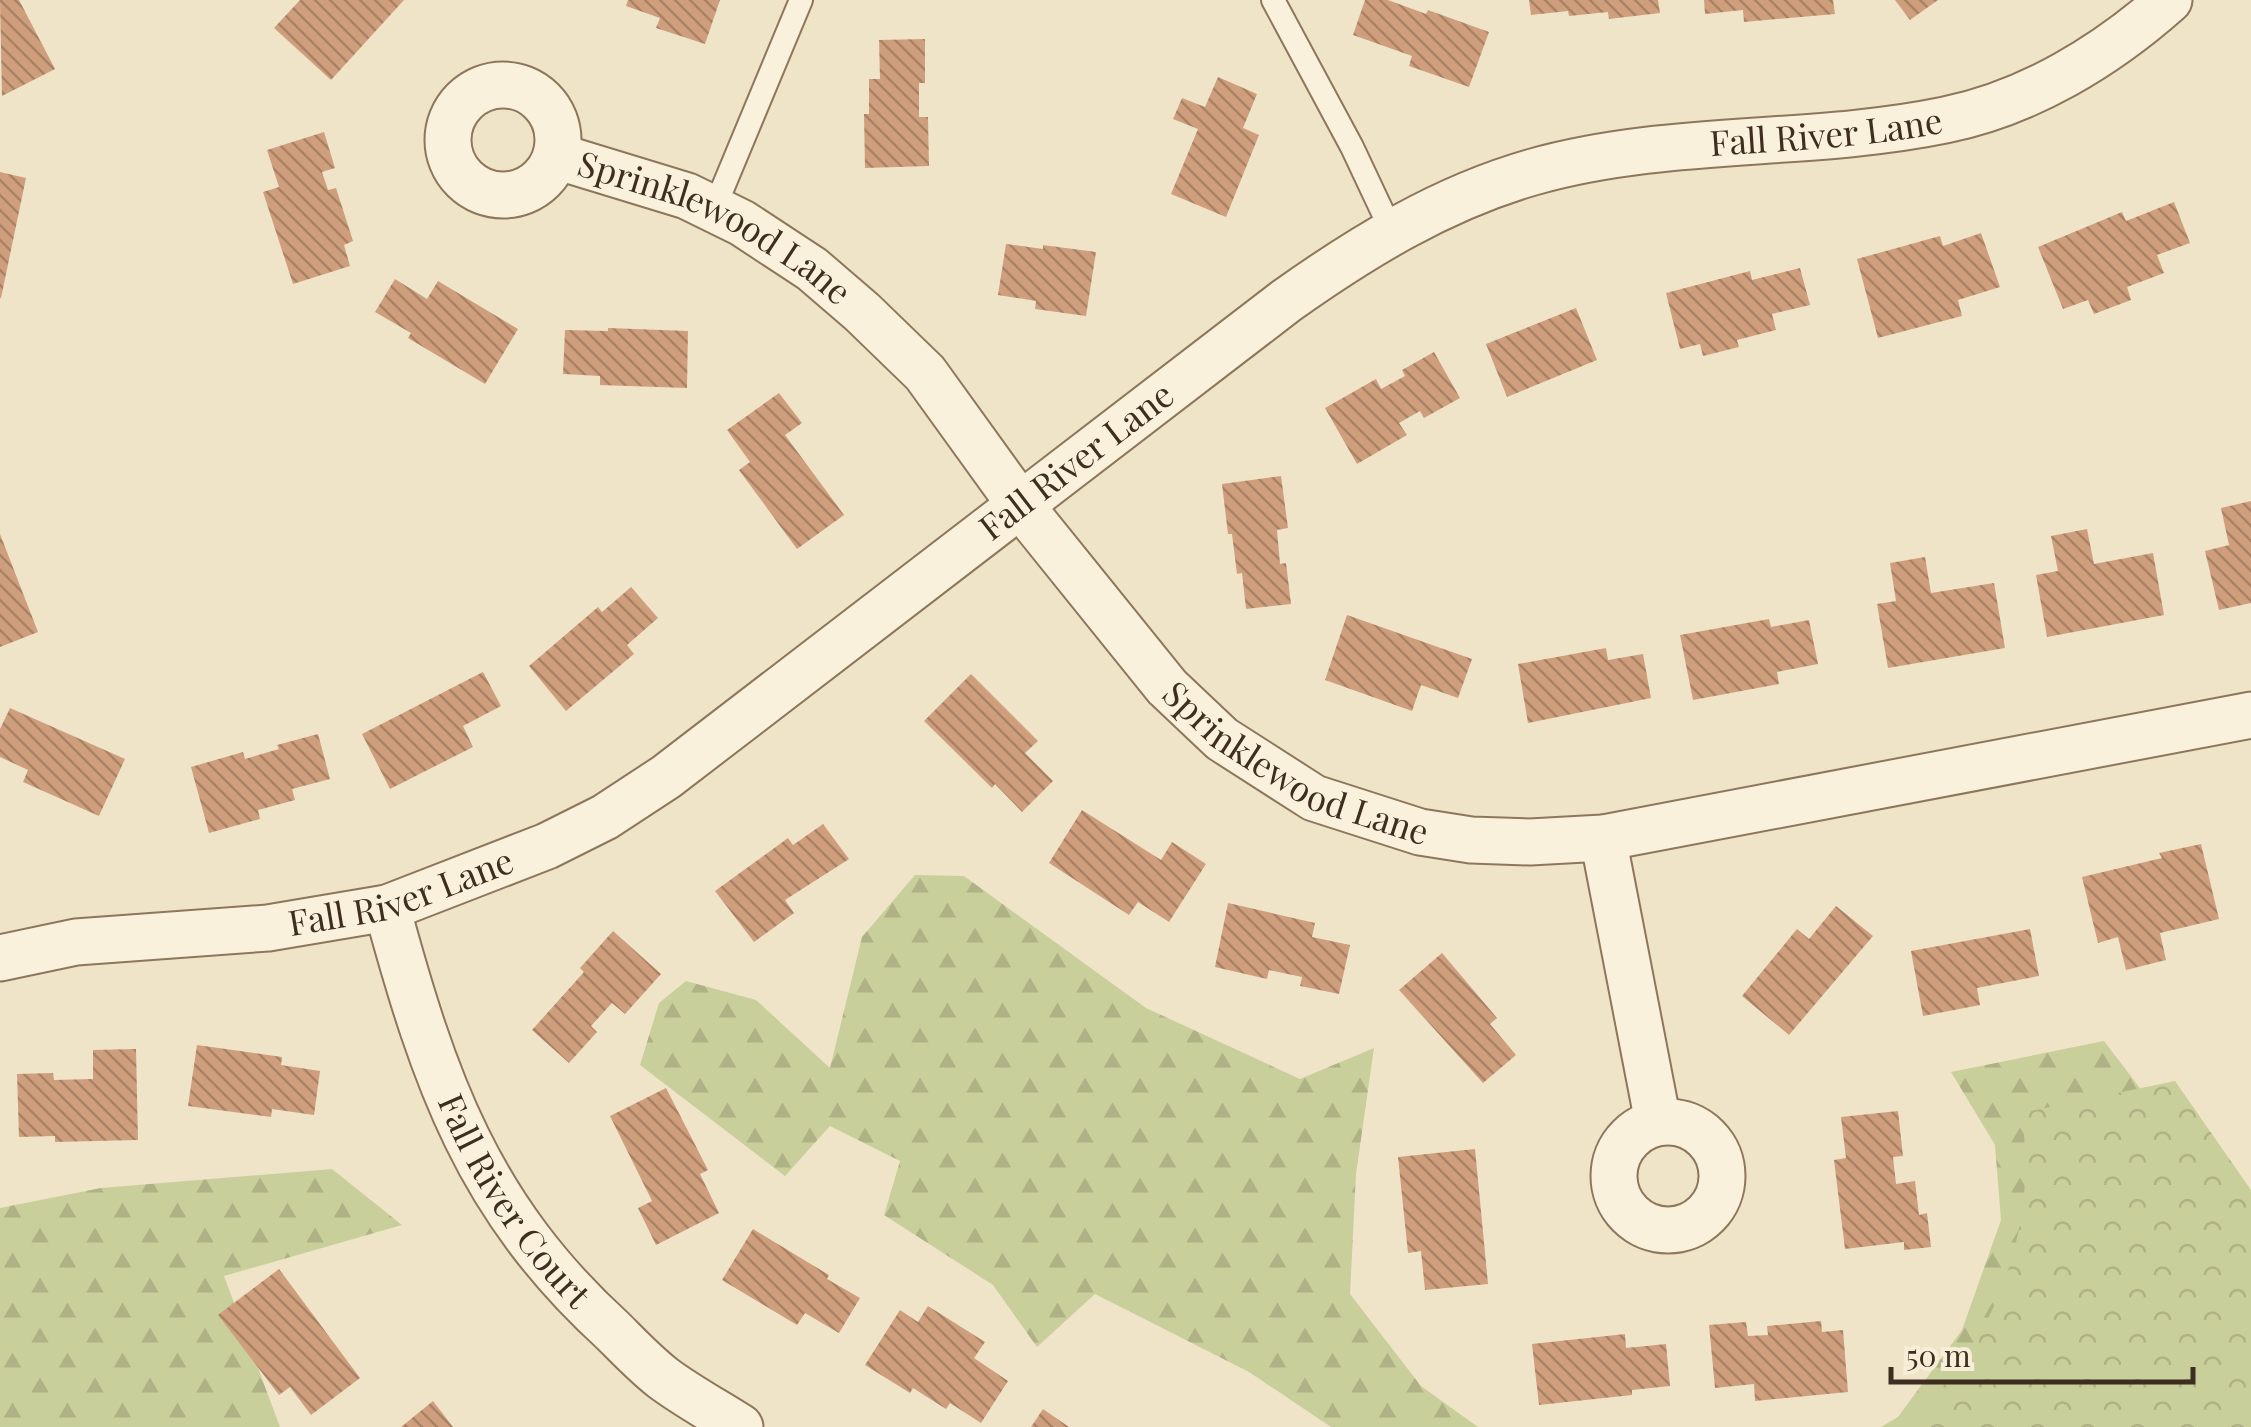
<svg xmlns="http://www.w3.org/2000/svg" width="2251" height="1427" viewBox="0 0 2251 1427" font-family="'Playfair Display',serif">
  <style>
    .forest { fill: url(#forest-firs) }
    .park { fill: url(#park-crowns) }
    .building { fill: url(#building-back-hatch) }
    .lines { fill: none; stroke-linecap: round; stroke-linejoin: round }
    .service-casing { stroke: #8d765c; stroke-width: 26 }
    .minor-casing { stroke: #8d765c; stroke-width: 49 }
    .service { stroke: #faf1dc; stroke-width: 22 }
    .minor { stroke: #faf1dc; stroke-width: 45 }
    .labels { text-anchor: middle; stroke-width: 8; stroke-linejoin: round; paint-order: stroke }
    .street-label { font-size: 35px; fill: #3d2e20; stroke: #f7eed8 }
  </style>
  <defs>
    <pattern id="forest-firs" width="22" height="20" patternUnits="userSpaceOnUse" patternTransform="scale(2.5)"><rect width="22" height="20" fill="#c9cf9b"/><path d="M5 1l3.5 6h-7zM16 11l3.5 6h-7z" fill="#aeb285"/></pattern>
    <pattern id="park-crowns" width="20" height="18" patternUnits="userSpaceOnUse" patternTransform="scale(2.5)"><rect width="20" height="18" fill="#c9cf9b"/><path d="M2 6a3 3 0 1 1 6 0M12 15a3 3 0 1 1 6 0" fill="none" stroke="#aeb285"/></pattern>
    <pattern id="building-back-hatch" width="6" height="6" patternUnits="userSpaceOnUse" patternTransform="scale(2.5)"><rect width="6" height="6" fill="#cf9f7d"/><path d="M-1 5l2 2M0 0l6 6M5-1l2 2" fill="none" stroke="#a98266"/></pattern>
  </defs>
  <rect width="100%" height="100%" fill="#f0e4c8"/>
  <g class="forest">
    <path d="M915 875 964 876 1146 1008 1300 1079 1374 1048 1356 1174 1350 1294 1421 1386 1478 1427H1331L1249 1372 1095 1294 1037 1347 993 1285 884 1215 900 1161 830 1126 785 1176 640 1065 659 1003 686 981 756 1000 830 1068 862 937Z"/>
    <path d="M2104 1041 2251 1234V1427H1881L1898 1417 1962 1330 2001 1220 1995 1145 1951 1072Z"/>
    <path d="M332 1169 402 1225 224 1276 280 1427H0V1208L101 1188Z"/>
  </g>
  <path class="park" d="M2175 1081 2251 1190V1427H1911C1925 1403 1947 1384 1963 1361 2012 1289 2036 1200 2021 1113Z"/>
  <g class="building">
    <path d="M0 0H19L55 69 2 96Z"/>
    <path d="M300 0H404L331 80 274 28Z"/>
    <path d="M628 0H720L705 44 656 28 660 18 626 6Z"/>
    <path d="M1365 0H1388L1426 14 1428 10 1489 32 1469 87 1409 66 1412 56 1353 35Z"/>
    <path d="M1529 0H1658L1660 13 1609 19 1608 12 1569 16 1568 11 1531 15Z"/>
    <path d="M1704 0H1833L1835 14 1744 22 1743 10 1705 14Z"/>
    <path d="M1895 0H1938L1910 20Z"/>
    <path d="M925 39V83H919V117H928L929 166 865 168 864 114H869V79H880L879 40Z"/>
    <path d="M1218 77 1257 94 1243 128 1259 135 1226 217 1171 194 1198 129 1173 119 1182 98 1205 107Z"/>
    <path d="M324 132 335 168 322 172 328 190 336 188 353 241 344 245 350 266 293 284 263 192 279 187 267 150Z"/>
    <path d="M0 172 26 178 1 298H0Z"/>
    <path d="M2174 202 2190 243 2157 255 2164 273 2127 287 2131 300 2094 314 2088 300 2063 309 2038 247 2122 212 2126 221Z"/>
    <path d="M1981 233 2000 287 1958 300 1962 316 1878 338 1857 259 1940 236 1943 246Z"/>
    <path d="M1006 244 1043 249V245L1096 252 1086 316 1035 309 1036 301 998 295Z"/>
    <path d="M1800 268 1810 305 1772 314 1776 330 1737 340 1739 347 1703 356 1700 344 1680 349 1666 293 1750 271 1752 280Z"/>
    <path d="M395 279 427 299 438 281 518 329 485 384 408 338 411 333 375 312Z"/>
    <path d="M1576 308 1597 360 1507 397 1486 344Z"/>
    <path d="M608 328 688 331 687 388 600 385V376L563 374 565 330 608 331Z"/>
    <path d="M1434 352 1460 398 1424 418 1420 411 1399 423 1407 435 1357 464 1325 408 1376 379 1381 389 1405 376 1402 370Z"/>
    <path d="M779 393 802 423 785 435 844 515 797 549 739 470 750 462 727 430Z"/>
    <path d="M1281 476 1288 528 1277 530 1280 564 1286 563 1291 604 1246 609 1242 573 1237 574 1232 534H1228L1222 484Z"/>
    <path d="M2251 501V603L2219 610 2205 551 2229 545 2221 508Z"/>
    <path d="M2087 529 2094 564 2153 553 2164 615 2047 637 2036 575 2058 571 2051 536Z"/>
    <path d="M0 534 38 632 0 647Z"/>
    <path d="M1925 557 1931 593 1994 583 2005 648 1888 668 1877 604 1896 601 1890 563Z"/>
    <path d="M631 587 658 618 627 645 634 654 566 711 529 666 598 607 602 612Z"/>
    <path d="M1347 615 1472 659 1458 698 1421 685 1412 711 1325 680Z"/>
    <path d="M1769 619 1771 627 1809 620 1818 664 1777 672 1779 684 1693 700 1680 635Z"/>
    <path d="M1606 648 1608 660 1643 654 1651 698 1528 723 1518 664Z"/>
    <path d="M483 672 501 706 463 726 473 747 390 789 362 734Z"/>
    <path d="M971 674 1038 741 1025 753 1053 781 1022 812 995 784 992 788 924 721Z"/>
    <path d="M10 708 125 759 99 816 23 782 28 770 0 757V729Z"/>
    <path d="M318 734 330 779 292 789 295 800 258 810 260 819 209 833 191 767 243 752 245 759 279 749 277 745Z"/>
    <path d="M1082 810 1161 860 1172 842 1206 864 1169 922 1138 902 1129 915 1049 863Z"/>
    <path d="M823 824 849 859 785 900 794 913 754 942 715 891 788 838 793 845Z"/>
    <path d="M2201 844 2219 919 2160 933 2166 960 2126 970 2118 937 2098 943 2082 877 2162 858 2159 853Z"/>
    <path d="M1228 903 1315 923 1312 937 1350 945 1339 994 1300 986 1302 977 1269 970 1267 979 1215 967Z"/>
    <path d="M1836 906 1873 936 1789 1035 1742 996 1797 929 1809 939Z"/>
    <path d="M2030 929 2039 976 1977 988 1980 1005 1923 1016 1911 951Z"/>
    <path d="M613 931 661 974 625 1014 612 1003 591 1026 597 1032 569 1063 532 1030 584 972 580 968Z"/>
    <path d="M1442 953 1497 1018 1490 1024 1516 1055 1483 1083 1399 990Z"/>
    <path d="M197 1045 282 1057 281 1065 320 1071 314 1115 272 1109 271 1117 188 1106Z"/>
    <path d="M136 1049 138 1140 55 1142V1136L19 1137 17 1074 53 1073 54 1080 93 1079V1050Z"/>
    <path d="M666 1088 708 1170 700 1174 719 1213 656 1245 638 1208 652 1201 610 1116Z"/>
    <path d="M1898 1111 1903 1156 1893 1157 1896 1184 1915 1181 1919 1215 1927 1213 1931 1247 1904 1250V1242L1845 1249 1834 1160 1846 1158 1841 1117Z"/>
    <path d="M1475 1149 1488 1284 1425 1290 1421 1251 1408 1253 1398 1157Z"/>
    <path d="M753 1229 829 1275 827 1279 860 1298 839 1333 805 1313 797 1325 722 1280Z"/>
    <path d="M279 1269 360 1378 311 1415 290 1387 279 1395 218 1315Z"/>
    <path d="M928 1306 985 1342 974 1358 1008 1381 981 1423 950 1403 946 1409 913 1388 910 1393 865 1365 900 1310 918 1322Z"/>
    <path d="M1821 1321 1822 1332 1843 1330 1848 1392 1755 1401 1754 1384 1715 1388 1709 1325 1746 1322 1748 1336 1768 1335 1767 1326Z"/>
    <path d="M1625 1334 1626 1348 1666 1344 1670 1386 1632 1390V1395L1539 1405 1532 1344Z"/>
    <path d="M433 1401 453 1427H401Z"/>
    <path d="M1043 1409 1069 1427H1031Z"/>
  </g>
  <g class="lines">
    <g class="service-casing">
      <g id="service">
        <path d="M1273 0 1352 147 1392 232"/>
        <path d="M714 209 801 0"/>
      </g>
    </g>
    <g class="minor-casing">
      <g id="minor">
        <circle cx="503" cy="140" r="55"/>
        <path id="s1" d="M556 156 687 196 742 223 812 269 862 312 925 373 1021 506 1167 687 1222 739 1314 798 1420 832 1471 840 1530 842 1603 838 2251 715"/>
        <path d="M1603 838 1658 1122"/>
        <path id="s2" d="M387 908C434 1080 477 1207 613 1331 629 1347 645 1364 663 1378 687 1396 715 1411 740 1427"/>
        <path id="s3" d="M0 958 76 942 268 928 387 908 547 846 605 817 666 777 1286 301C1362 247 1442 198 1533 172 1667 134 1809 148 1945 120 2029 103 2106 56 2169 0"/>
        <circle cx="1668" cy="1176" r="54"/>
      </g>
    </g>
    <use href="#service" class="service"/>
    <use href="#minor" class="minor"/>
  </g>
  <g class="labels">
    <g class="street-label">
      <text dy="12" stroke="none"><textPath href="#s3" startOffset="2058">Fall River Lane</textPath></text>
      <text dy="12" stroke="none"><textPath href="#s1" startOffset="175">Sprinklewood Lane</textPath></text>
      <text dy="12" stroke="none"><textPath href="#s3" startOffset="1218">Fall River Lane</textPath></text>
      <text dy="12" stroke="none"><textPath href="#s1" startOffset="985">Sprinklewood Lane</textPath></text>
      <text dy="12" stroke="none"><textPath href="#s3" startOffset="408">Fall River Lane</textPath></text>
      <text dy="12" stroke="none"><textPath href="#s2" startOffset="322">Fall River Court</textPath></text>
    </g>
  </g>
  <path d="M1891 1367v15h302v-15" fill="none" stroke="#3d2e20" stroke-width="5"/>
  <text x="1906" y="1367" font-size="30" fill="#3d2e20" stroke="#f7eed8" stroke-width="8" paint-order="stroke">50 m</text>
</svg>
